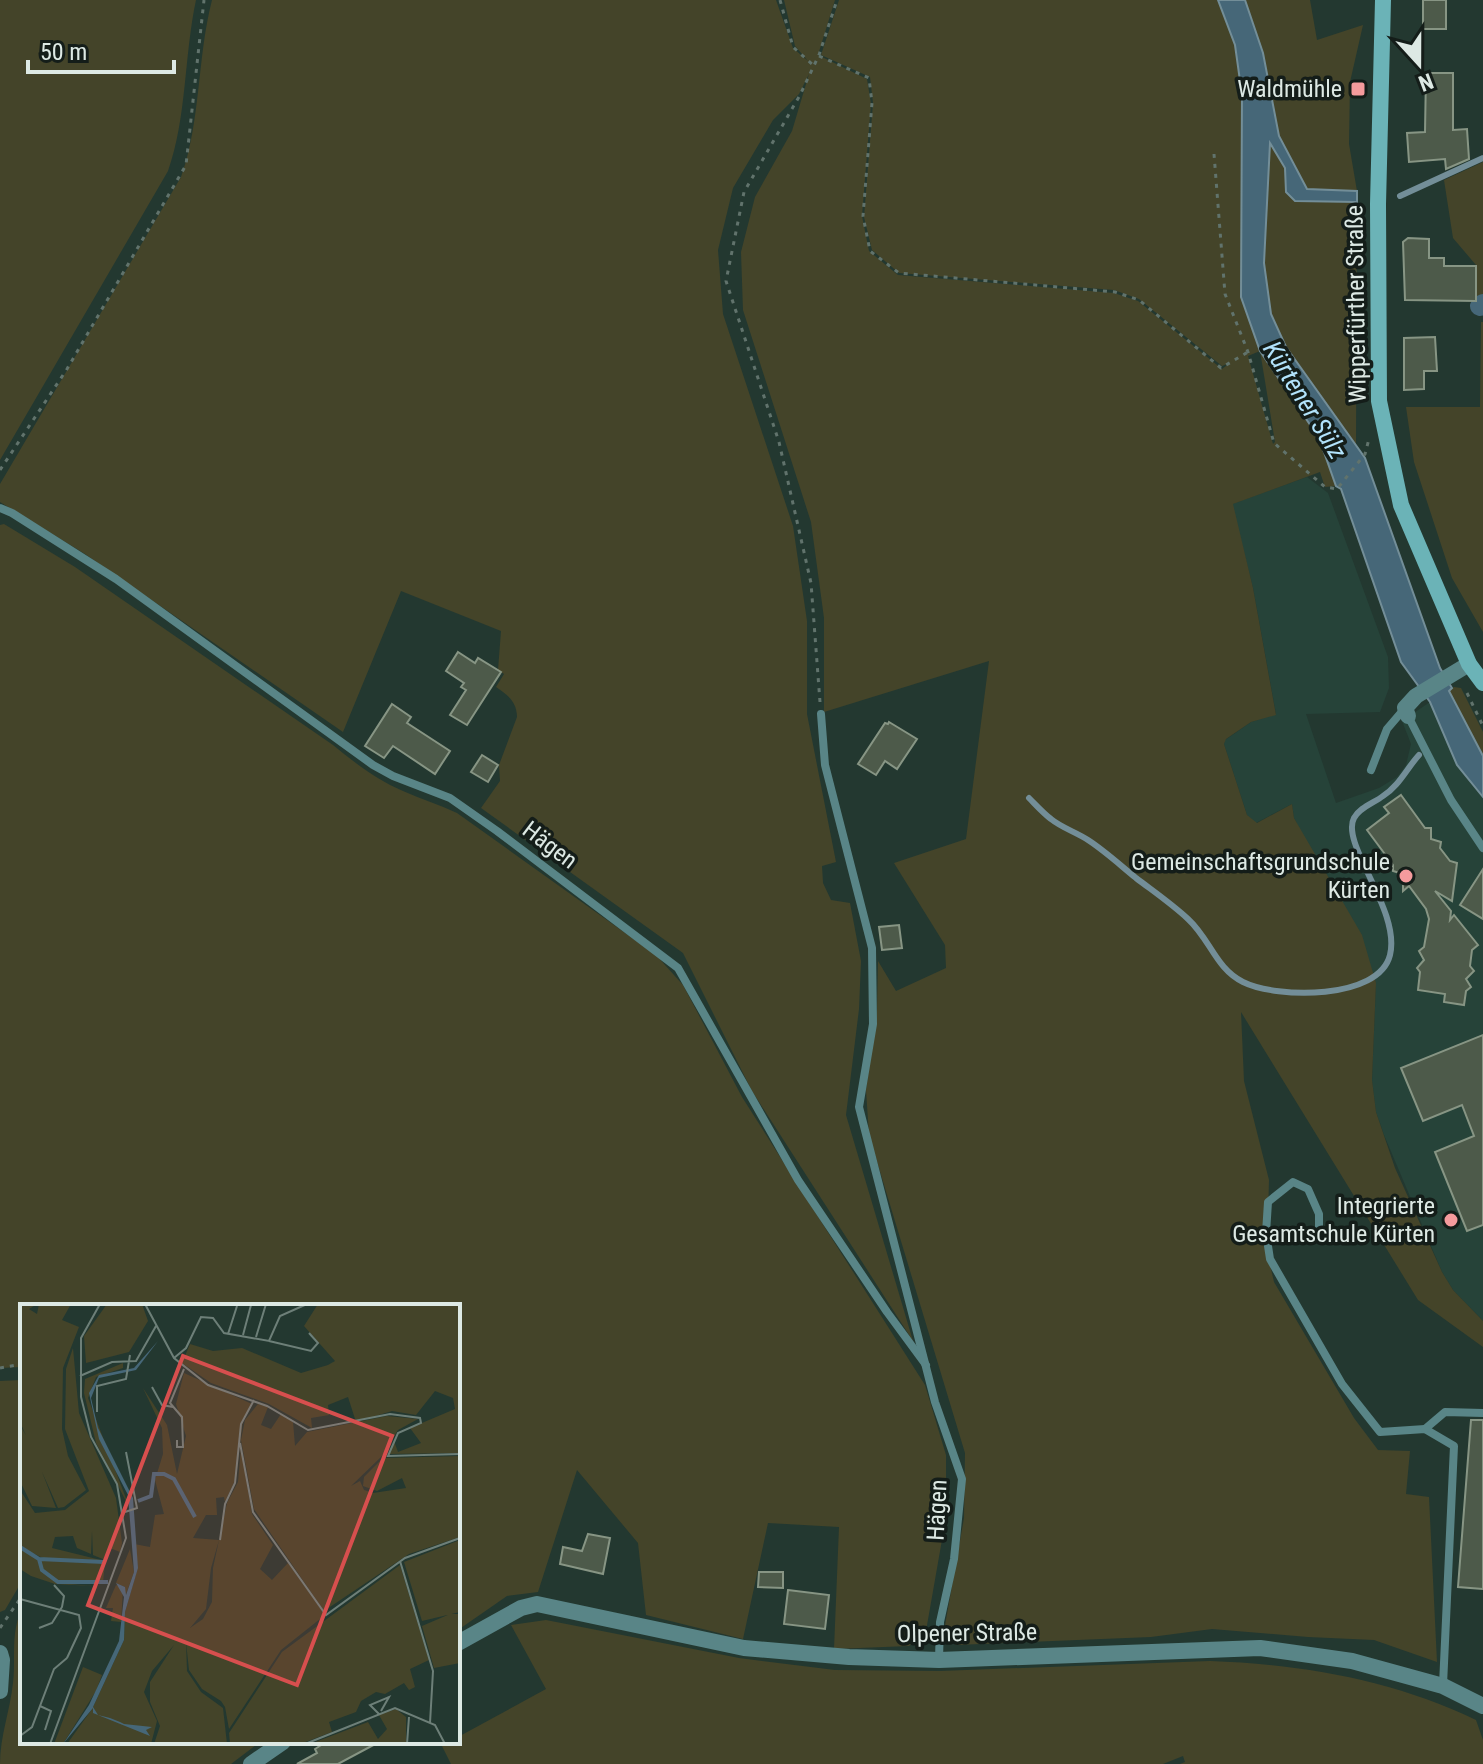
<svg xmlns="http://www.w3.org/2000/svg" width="1483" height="1764" viewBox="0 0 1483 1764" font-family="'Roboto Condensed',sans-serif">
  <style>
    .built { fill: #264339 }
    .green { fill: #444429; fill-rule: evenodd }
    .water { fill: #466778; stroke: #738e98; stroke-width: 2 }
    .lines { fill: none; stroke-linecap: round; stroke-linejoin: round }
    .stream { stroke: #738e98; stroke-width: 6 }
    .canal { stroke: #466778; stroke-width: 20 }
    .building { fill: #4d5a4a; stroke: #879584; stroke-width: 2 }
    .path { stroke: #61736c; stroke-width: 3; stroke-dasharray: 4 6; stroke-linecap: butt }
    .service { stroke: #598587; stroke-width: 8 }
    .minor { stroke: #598587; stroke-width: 16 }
    .tertiary { stroke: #598587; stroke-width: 16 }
    .secondary { stroke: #6bb3b7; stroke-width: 16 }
    .poi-dot { fill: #f59b9d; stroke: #141d19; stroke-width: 3 }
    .labels { text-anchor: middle; stroke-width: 7; stroke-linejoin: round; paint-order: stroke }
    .poi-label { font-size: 24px; fill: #dde9e4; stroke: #141d19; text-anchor: end }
    .street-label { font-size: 24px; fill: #dde9e4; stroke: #141d19 }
    .water-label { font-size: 26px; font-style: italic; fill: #b2e3fc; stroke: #141d19 }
    .inset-river { fill: none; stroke: #466778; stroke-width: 4 }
    .inset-road { fill: none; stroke: #6d7f78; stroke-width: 2 }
    .view { fill: #d74f4e; fill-opacity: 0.15; stroke: #d74f4e; stroke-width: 4 }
    .inset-edge { fill: none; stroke: #dde9e4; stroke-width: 4 }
  </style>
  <rect width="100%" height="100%" fill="#233830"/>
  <path class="built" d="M1307 477 1328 493 1388 657 1389 688 1380 712 1306 714 1336 803 1379 788 1397 777 1406 765 1411 744 1402 721 1430 702 1457 764 1483 797V1321L1453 1290 1442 1272 1384 1135 1376 1112 1372 1080 1376 983 1294 818 1292 804 1256 823 1252 822 1247 815 1224 744 1225 740 1251 722 1276 714 1253 588 1232 504Z"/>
  <g class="green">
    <path d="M0 0H196C184 56 187 117 168 171L0 460Z"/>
    <path d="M212 0H776L793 48 808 61 795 46 784 0H835L818 55 867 79 871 104 862 216 869 251 898 275 1114 293 1138 301 1222 369 1230 363 1222 366 1139 299 1114 290 899 273 872 250 864 217 873 103 870 77 821 55 839 0H1218L1235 45 1242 95 1241 297 1260 351 1319 438 1336 486 1325 487 1320 472 1233 504 1253 588 1276 715 1251 722 1226 739 1224 744 1247 815 1257 823 1292 804 1294 818 1362 935 1376 983 1372 1080 1376 1112 1395 1168 1442 1272 1453 1290 1483 1321V1347L1418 1300 1241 1012 1244 1081 1269 1180 1267 1252 1274 1282 1354 1418 1378 1450 1410 1451 1406 1494 1429 1497 1437 1662 1374 1640 1308 1637 1212 1629 1151 1637 956 1645 944 1631 964 1518 965 1453 869 1135 866 1090 877 1011 878 961 896 991 946 968 945 945 894 863 966 839 989 661 824 712V618L811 522 743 310 741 252 755 197 792 131 809 74 799 94 773 120 733 188 718 250 723 314 793 526 807 621V714L836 862 822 866 823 883 831 900 850 903 861 961 859 1009 846 1115 913 1341 752 1091 683 953 481 808 500 781 499 765 517 717C517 702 508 695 496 687L504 674 498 670 501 631 401 591 343 732 85 554 0 502V484L181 177C201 121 197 58 212 0ZM1260 351 1275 442 1273 444 1248 356Z"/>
    <path d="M1245 0H1310L1317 40 1363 25 1350 82 1349 144 1357 191 1307 190 1279 136Z"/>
    <path d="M1270 141 1285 168 1286 192 1295 201 1357 202 1356 447C1332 413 1280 351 1271 313 1258 257 1268 197 1270 141Z"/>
    <path d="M1483 162V297L1476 300V265L1453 238 1444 180Z"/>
    <path d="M1481 322H1483V632L1452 578 1414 462 1406 407H1480Z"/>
    <path d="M4 524 75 567 333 745C355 763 377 780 403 791 421 799 440 805 457 813L656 955 683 985 742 1097 925 1385 946 1455V1517L926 1631 909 1646 834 1649 839 1527 768 1523 743 1639 646 1615 638 1543 577 1470 538 1592 507 1596 458 1630V1306H22V1367L0 1368V525Z"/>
    <path d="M1454 687 1461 688 1483 732V756L1449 690Z"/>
    <path d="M22 1380V1581L5 1610 0 1612V1381Z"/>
    <path d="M22 1609V1742H260L231 1764H0C0 1736 10 1711 13 1683 16 1658 10 1633 22 1609Z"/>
    <path d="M546 1620 739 1658 835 1670 940 1671 1210 1661C1300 1664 1394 1680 1476 1720L1483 1740V1764H1180L1185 1762 1183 1756 1163 1764H451L442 1746 450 1742H458V1737L546 1689 511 1625Z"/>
  </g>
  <path class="water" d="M1218 0H1245L1263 53 1279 136 1307 189 1357 191V202L1295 201 1286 192 1285 168 1270 143 1264 263 1271 314 1286 347 1365 458 1440 668 1452 688 1449 691 1483 756V797L1457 765 1430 702 1401 662 1341 489 1336 486 1319 438 1260 351 1241 297 1242 95 1235 45Z"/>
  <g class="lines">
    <g class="stream">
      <path d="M1400 196 1483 158"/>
      <path d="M1029 798C1036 805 1043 813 1051 819 1062 828 1076 832 1088 840 1105 851 1120 865 1136 878 1153 891 1172 904 1188 919 1210 939 1216 969 1243 982 1277 999 1379 1000 1390 955 1401 910 1340 844 1354 818 1360 807 1374 803 1383 796 1399 786 1407 768 1419 755"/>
    </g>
    <path class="canal" d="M1480 306 1483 304"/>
  </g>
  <g class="building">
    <rect x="1423" y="0" width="23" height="29"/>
    <path d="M1426 73H1453V130L1467 129 1469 159 1446 169 1445 159 1409 162 1407 133 1425 132Z"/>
    <path d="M1408 238 1429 239V258H1444V266H1476V301L1405 300 1403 242Z"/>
    <path d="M1435 337 1437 371H1424V389L1404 390V338Z"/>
    <path d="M458 652 475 663 478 658 501 672 467 725 450 715 466 690 461 687 464 683 446 671Z"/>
    <path d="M392 704 411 717 407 723 450 751 435 774 393 746 384 758 365 746Z"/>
    <path d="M889 722 917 739 897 769 885 761 876 775 858 764 885 723 888 724Z"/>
    <path d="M482 755 498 765 488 782 471 772Z"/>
    <path d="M1401 795 1425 828H1431V839L1441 842 1440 848 1450 861 1457 863 1452 901 1435 891 1451 911 1450 920 1454 915 1478 945 1472 950 1470 966 1474 971 1466 979 1471 987 1466 991 1464 1005 1444 1002 1445 994 1418 990 1420 972 1417 968 1424 960 1419 951 1424 947 1429 919 1426 909 1409 886 1403 891V874L1393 871V865L1367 830 1389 813 1384 807Z"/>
    <path d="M1483 869V919L1460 905Z"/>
    <path d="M899 925 902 948 882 950 879 927Z"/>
    <path d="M1483 1035V1225L1467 1231 1435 1152 1474 1136 1462 1105 1423 1121 1401 1068Z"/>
    <path d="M1471 1420H1483V1589L1458 1587Z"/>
    <path d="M588 1534 610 1538 603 1574 560 1564 563 1547 582 1551Z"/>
    <path d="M759 1572H783V1588L758 1587Z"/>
    <path d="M788 1590 829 1595 825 1629 784 1624Z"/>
    <path d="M326 1742H379L338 1764H297L317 1753 315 1749Z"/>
  </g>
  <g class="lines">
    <g class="path">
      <path d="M780 0 793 47 813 65"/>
      <path d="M819 56 869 78 872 103 863 216 870 251 899 273 1115 292 1139 300 1221 368 1248 352"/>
      <path d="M1214 154 1225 294 1248 352 1274 443 1325 487 1337 489 1365 454 1369 439"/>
      <path d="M0 470 67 369 186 165 204 0"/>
      <path d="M1467 693 1483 726"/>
      <path d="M820 702 811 583 779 442 726 281 744 192 800 95 819 55 837 0"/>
      <path d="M0 1368 22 1364"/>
      <path d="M0 1628 22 1596"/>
    </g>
    <g class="service">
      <path d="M0 508 12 513 116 579 373 765 393 776 450 798 497 831 678 968 798 1180 887 1312 926 1365"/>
      <path d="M821 714 825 765 872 948 873 1024 859 1107 935 1402 962 1479 954 1559 940 1622 939 1660"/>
      <path d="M1408 716 1451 800 1483 848"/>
      <path d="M1371 770 1387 729 1405 708"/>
      <path d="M1319 1230V1214L1308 1189 1293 1182 1268 1202 1266 1233 1270 1259 1342 1384 1380 1432 1425 1429 1454 1446 1443 1685"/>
      <path d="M1425 1429 1445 1412 1483 1413"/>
    </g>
    <path class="minor" d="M1408 716 1405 708 1416 696 1469 664"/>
    <g class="tertiary">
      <path d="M458 1643 521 1608 537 1604 744 1648 849 1657 939 1660 1260 1648 1352 1661 1443 1686 1483 1706"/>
      <path d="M0 1653 2 1660 0 1691"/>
      <path d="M251 1764 283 1742"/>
    </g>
    <path class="secondary" d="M1383 0 1378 204 1379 401 1401 505 1469 664 1483 683"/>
  </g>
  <g class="poi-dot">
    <rect x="1350" y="81" width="16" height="16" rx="4"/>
    <circle cx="1406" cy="876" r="8"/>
    <circle cx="1451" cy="1220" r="8"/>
  </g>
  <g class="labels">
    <g class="poi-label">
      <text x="1342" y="97">Waldmühle</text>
      <text x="1390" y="870">Gemeinschaftsgrundschule<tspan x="1390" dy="28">Kürten</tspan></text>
      <text x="1435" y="1214">Integrierte<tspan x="1435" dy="28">Gesamtschule Kürten</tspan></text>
    </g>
    <g class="street-label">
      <text transform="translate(1356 304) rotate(-91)" y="8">Wipperfürther Straße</text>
      <text transform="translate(550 845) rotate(37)" y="8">Hägen</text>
      <text transform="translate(937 1510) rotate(-87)" y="8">Hägen</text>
      <text transform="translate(967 1633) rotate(-1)" y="8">Olpener Straße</text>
    </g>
    <g class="water-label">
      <text transform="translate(1305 400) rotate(58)" y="9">Kürtener Sülz</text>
    </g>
  </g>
  <g transform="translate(20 1304)">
    <rect width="440" height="440" fill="#233830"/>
    <path d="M0 0H17L9 5 17 10 19 0H51L42 16 59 23 43 64 42 125 48 152 66 186 44 203 38 204 0 118ZM87 0H122L128 17 109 48 66 59 64 32ZM298 0H440V149L368 150 374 137 378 148 401 139 390 124 435 105 433 94 415 87 396 111 372 107 336 118 328 93 308 101 309 111 291 114 292 124 249 100 191 79 162 59 170 40 193 47 222 44 281 69 308 61 315 57 284 22ZM53 44 59 109 96 194 102 239 100 248 90 244 85 256 73 251 72 227 71 250 57 244 53 232 35 233 32 244 85 257H29L0 243V186L15 209 45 206 69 187 45 125 46 65ZM103 59V64L76 73 68 94 110 205 76 139 64 89 65 75ZM164 69 232 100 223 115 216 174 205 198 204 193 196 194 197 211H186L173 234 199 236 191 264 186 305 170 324 183 315 192 298 193 264 207 199 218 178 221 143 232 210 253 241 240 265 252 276 268 259 305 311 261 346 209 425 205 403 201 397 182 385 169 366 166 338 167 367 181 388 203 404 207 440H134L140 422 130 398V378L154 341 132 367 124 388 137 417 131 440H47L72 405 104 336 105 308 118 263 114 240 130 243 135 211 144 210 135 176 143 150 142 124 123 84 147 121 157 170 166 132 156 100ZM238 100 248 103 241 121 251 125 261 110 273 118 275 142 287 128 367 112 398 115 378 126 362 152 331 182 340 177 344 186 353 189 386 184 382 174 357 187 343 182 344 173 363 154 440 152V233L389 250 304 307 234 205 221 136 225 116ZM0 121 12 142 36 204 12 202 0 177ZM440 236V308L402 317 384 258ZM0 244 18 255 22 267 37 279 73 282 35 280 11 272 0 265ZM110 245 114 268 105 293V283L96 279ZM19 256 85 259 83 278 38 277 23 266ZM380 261 409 356 390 365 395 383 389 386 384 379 365 390 356 388 341 397 336 408 309 418 312 428 280 440H210L209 429 262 348ZM96 281 103 284 101 318 91 317 93 304H86ZM430 310H440V359L414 364 402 322ZM63 363 82 371 76 387 43 440H34ZM376 405 386 413V440H290L348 418 358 435 367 425 359 411Z" fill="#444429"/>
    <path d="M138 37 116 66 79 74 71 94 78 124 113 194 118 264 105 308 104 336 73 403 78 411 90 414 100 418 104 420 132 423 126 426 130 432 73 409V404L43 440 69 401 99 337 104 293 96 279 105 283 106 291 114 268 108 191 79 135 69 89 79 71 114 64Z" fill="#466778"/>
    <path class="inset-river" d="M118 197 131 192 134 170H144L154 175 175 213M0 243 19 255 22 266 38 278H88M19 255 84 258"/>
    <path class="inset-road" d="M125 0 154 54 188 81 247 102 288 126 370 110 400 114 401 119 378 129 368 152 440 150M208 30 217 2M223 31 231 1M236 33 246 0M249 37 291 47 298 39 289 29M154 54 166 44 181 13 193 14 204 29 249 37 260 12 287 0M60 72 92 58 116 57 136 22M132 83 142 101 153 103M77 108V82L106 75 110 51M157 136V143H163L162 113 150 99 164 65M220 139 233 208 306 311 385 254 440 234M105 208 117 204 106 148M200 236 205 200 215 179 221 120 234 96M380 257 413 367 410 419M0 295 59 311 61 324 47 354M19 324 32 319 42 303 44 292 34 281M20 402 31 407 25 426M359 410 350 401 369 393 361 407M0 432 12 423 34 365 47 354M30 440 106 234 97 180 71 133 61 93V34L80 0M285 440 375 404 415 421 425 440M387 440 389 413"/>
    <path class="view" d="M163 52 372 132 277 381 68 301Z"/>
    <rect width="440" height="440" class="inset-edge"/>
  </g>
  <g transform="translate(1419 64) rotate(159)" stroke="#141d19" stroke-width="6" paint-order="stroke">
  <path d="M0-6L14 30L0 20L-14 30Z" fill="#dde9e4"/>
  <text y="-12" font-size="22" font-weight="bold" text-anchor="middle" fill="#dde9e4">N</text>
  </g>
  <path d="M28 60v12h146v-12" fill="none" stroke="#dde9e4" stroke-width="4"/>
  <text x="40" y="60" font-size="24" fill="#dde9e4" stroke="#141d19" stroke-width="6" paint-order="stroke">50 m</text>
</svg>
